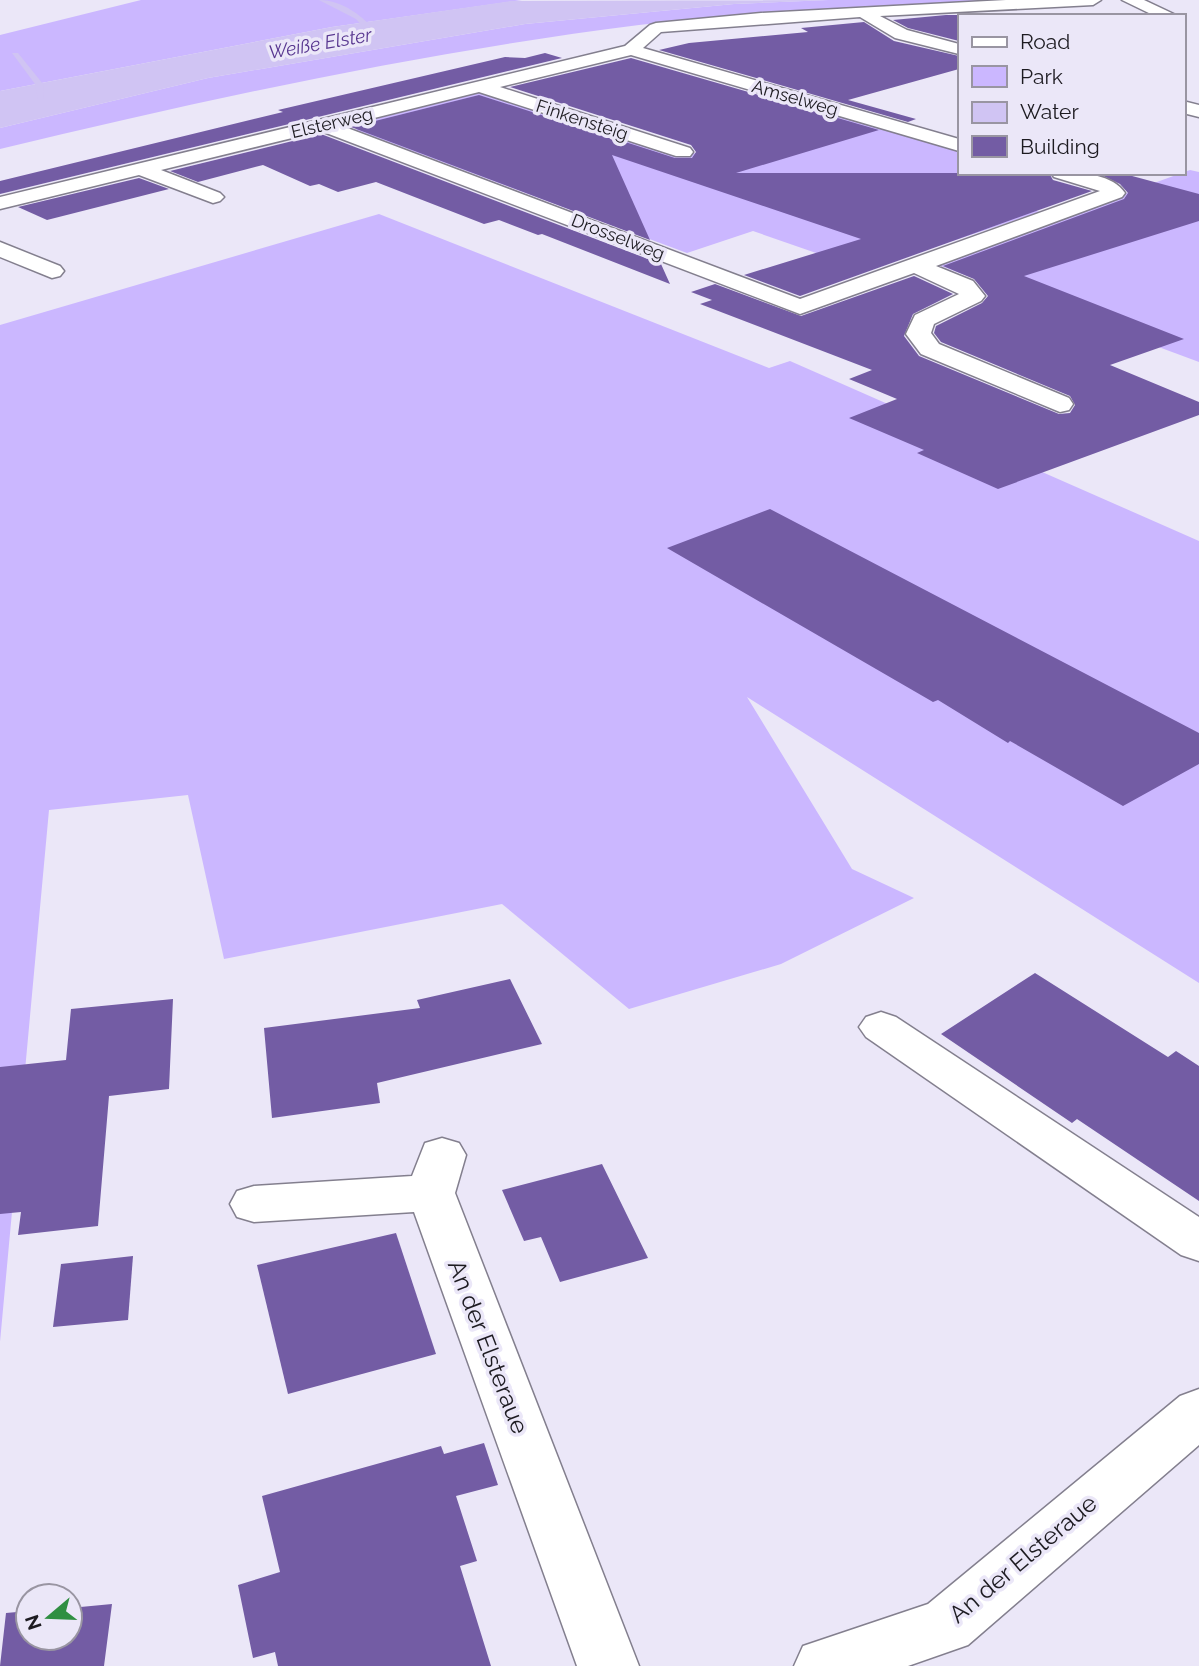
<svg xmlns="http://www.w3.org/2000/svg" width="1199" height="1666" viewBox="0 0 1199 1666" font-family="Raleway,sans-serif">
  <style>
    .green { fill: #cbb7ff }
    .water { fill: #d0c4f3 }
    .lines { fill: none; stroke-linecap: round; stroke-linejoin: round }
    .stream { fill: #d0c4f3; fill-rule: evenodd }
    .building { fill: #735ca4 }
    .minor-casing { stroke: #837f8e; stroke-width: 3 }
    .minor { fill: #fff; fill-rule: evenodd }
    .labels { text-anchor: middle; stroke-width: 7; stroke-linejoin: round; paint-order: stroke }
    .far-street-label { font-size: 18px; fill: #1d1b21; stroke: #ebe7f8 }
    .far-water-label { font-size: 19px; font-style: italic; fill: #583790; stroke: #ebe7f8 }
    .near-street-label { font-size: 24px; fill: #1d1b21; stroke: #ebe7f8 }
  </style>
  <rect width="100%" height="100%" fill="#ebe7f8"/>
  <g class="green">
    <path d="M141 0H522L332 27 0 91V35Z"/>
    <path d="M828 0H1036C904 7 771 9 639 25 424 52 211 98 0 149V128L208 78 525 24 734 4Z"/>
    <path d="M479 92 685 156 829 114 959 151V173L953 186 1040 212 865 270 753 231 687 253 356 130 368 118Z"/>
    <path d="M1190 170 1199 172V362L933 263Z"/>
    <path d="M379 214 769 368 790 361 1199 541V983L747 697 852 869 914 898 781 964 629 1009 502 904 224 959 188 795 49 810 0 1342V325Z"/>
  </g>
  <path class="water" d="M828 0 734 4 525 24 208 78 0 128V91L332 27 511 1Z"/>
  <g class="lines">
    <g class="stream">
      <path d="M319 0C343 0 364 17 378 34L371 36 356 19Z"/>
      <path d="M12 53H18L43 84 44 99H38L35 84Z"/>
    </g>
  </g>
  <g class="building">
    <path d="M946 15H959V41L908 28 893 20Z"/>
    <path d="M864 22 894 41 959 56V69L848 100 916 119 908 122 659 50 689 43 808 32 801 28Z"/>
    <path d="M545 53 562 58 0 194V181L283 112 278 110 505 57 525 58Z"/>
    <path d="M631 58 879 130 736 173H1049L1053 180 1092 191 800 296 744 275 861 239 612 155 650 240 351 127 479 95 675 158H692L696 152 691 145 510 87Z"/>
    <path d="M321 134 661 264 670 284 542 234 538 235 499 220 484 224 376 182 338 192 319 184 310 186 263 165 198 182 170 171Z"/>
    <path d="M1097 173H1121L1199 194V221L1024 276 1184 339 1110 365 1199 402V415L998 489 917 453 924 450 849 418 897 399 849 379 872 370 700 304 712 300 691 292 715 284 801 316 914 276 953 294 913 314 904 336 919 356 1059 414 1070 413 1075 405 1070 396 941 342 934 333 936 326 982 303 988 296 974 279 943 266 1124 199 1128 193 1120 184Z"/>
    <path d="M139 178 169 189 47 220 18 207Z"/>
    <path d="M770 509 1199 733V764L1123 806 1010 741 1008 743 938 700 933 702 667 548Z"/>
    <path d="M1035 973 1168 1057 1176 1051 1199 1066V1201L1077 1119 1072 1123 941 1034Z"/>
    <path d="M510 979 542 1044 377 1083 380 1103 272 1118 264 1028 420 1008 417 1000Z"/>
    <path d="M173 999 169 1089 109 1096 98 1226 18 1235 21 1212 0 1214V1067L66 1060 71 1009Z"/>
    <path d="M602 1164 648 1258 560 1282 541 1237 524 1241 502 1190Z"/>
    <path d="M396 1233 436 1354 288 1394 257 1265Z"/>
    <path d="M133 1256 128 1320 53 1327 61 1264Z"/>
    <path d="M484 1443 498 1485 456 1496 477 1561 460 1566 491 1666H278L275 1652 253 1658 238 1585 280 1572 262 1496 441 1446 444 1454Z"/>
    <path d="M112 1604 104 1666H0L6 1613 28 1611V1638H70V1608Z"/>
  </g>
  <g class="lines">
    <g class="minor-casing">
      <g id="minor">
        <path d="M1006 0H1101L1093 5 880 16 907 30 959 44V54L895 38 860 17 661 32 643 48 959 139V151L631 55 500 87 690 148 693 152 690 156H676L479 92 342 126 800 299 1100 191 1054 177 1051 173C1075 173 1110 171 1125 193L1122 197 936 266 973 281 985 296 981 301 934 324 931 333 939 344 1069 398 1073 404 1069 410 1060 412 921 354 906 334 915 315 959 294 914 273 800 314 321 131 161 170 220 193 224 197 220 201 213 203 139 175 0 209V197L625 46 650 25 656 23 761 13Z"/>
        <path d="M1122 0H1144L1178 16H1155Z"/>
        <path d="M1183 101 1199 105V117L1183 113Z"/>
        <path d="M0 242 60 266 64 271 60 276 52 278 0 257Z"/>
        <path d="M881 1012 896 1017 1199 1217V1261L1181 1255 866 1037 859 1027 866 1017Z"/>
        <path d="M442 1138 459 1143 466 1155 455 1193 639 1666H577L414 1212 254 1222 237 1217 230 1204 237 1191 254 1186 412 1176 425 1143Z"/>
        <path d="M1199 1389V1445L968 1645 908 1666H794L803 1646 928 1604 1180 1396Z"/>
      </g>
    </g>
    <use href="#minor" class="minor"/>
  </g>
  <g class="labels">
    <g class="far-street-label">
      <text transform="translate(795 98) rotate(16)" y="6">Amselweg</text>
      <text transform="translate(582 120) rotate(18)" y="6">Finkensteig</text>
      <text transform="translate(332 123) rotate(-13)" y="6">Elsterweg</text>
      <text transform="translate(618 237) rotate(21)" y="6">Drosselweg</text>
    </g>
    <g class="far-water-label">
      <text transform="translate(320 43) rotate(-10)" y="7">Weiße Elster</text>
    </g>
    <g class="near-street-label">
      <text transform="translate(488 1347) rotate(69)" y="8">An der Elsteraue</text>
      <text transform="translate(1023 1559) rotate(-40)" y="8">An der Elsteraue</text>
    </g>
  </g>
  <rect x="958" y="14" width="228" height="161" fill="#ebe7f8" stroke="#9995a2" stroke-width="2"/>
  <rect x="972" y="37" width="35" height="10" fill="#ffffff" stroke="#9995a2" stroke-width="2"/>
  <text x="1020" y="49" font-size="21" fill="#1d1b21">Road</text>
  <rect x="972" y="66" width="35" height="21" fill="#cbb7ff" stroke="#9995a2" stroke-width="2"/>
  <text x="1020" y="84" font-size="21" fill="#1d1b21">Park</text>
  <rect x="972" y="102" width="35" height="21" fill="#d0c4f3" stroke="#9995a2" stroke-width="2"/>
  <text x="1020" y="119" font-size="21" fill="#1d1b21">Water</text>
  <rect x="972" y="136" width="35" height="21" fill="#735ca4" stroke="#9995a2" stroke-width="2"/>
  <text x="1020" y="154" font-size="21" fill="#1d1b21">Building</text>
  <g transform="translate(49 1617) rotate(251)"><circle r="33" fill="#ebe7f8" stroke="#9995a2" stroke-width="2"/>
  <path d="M0-5L12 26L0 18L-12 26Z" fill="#2f8f42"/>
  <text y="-10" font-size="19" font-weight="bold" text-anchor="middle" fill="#1d1b21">N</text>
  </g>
</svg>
